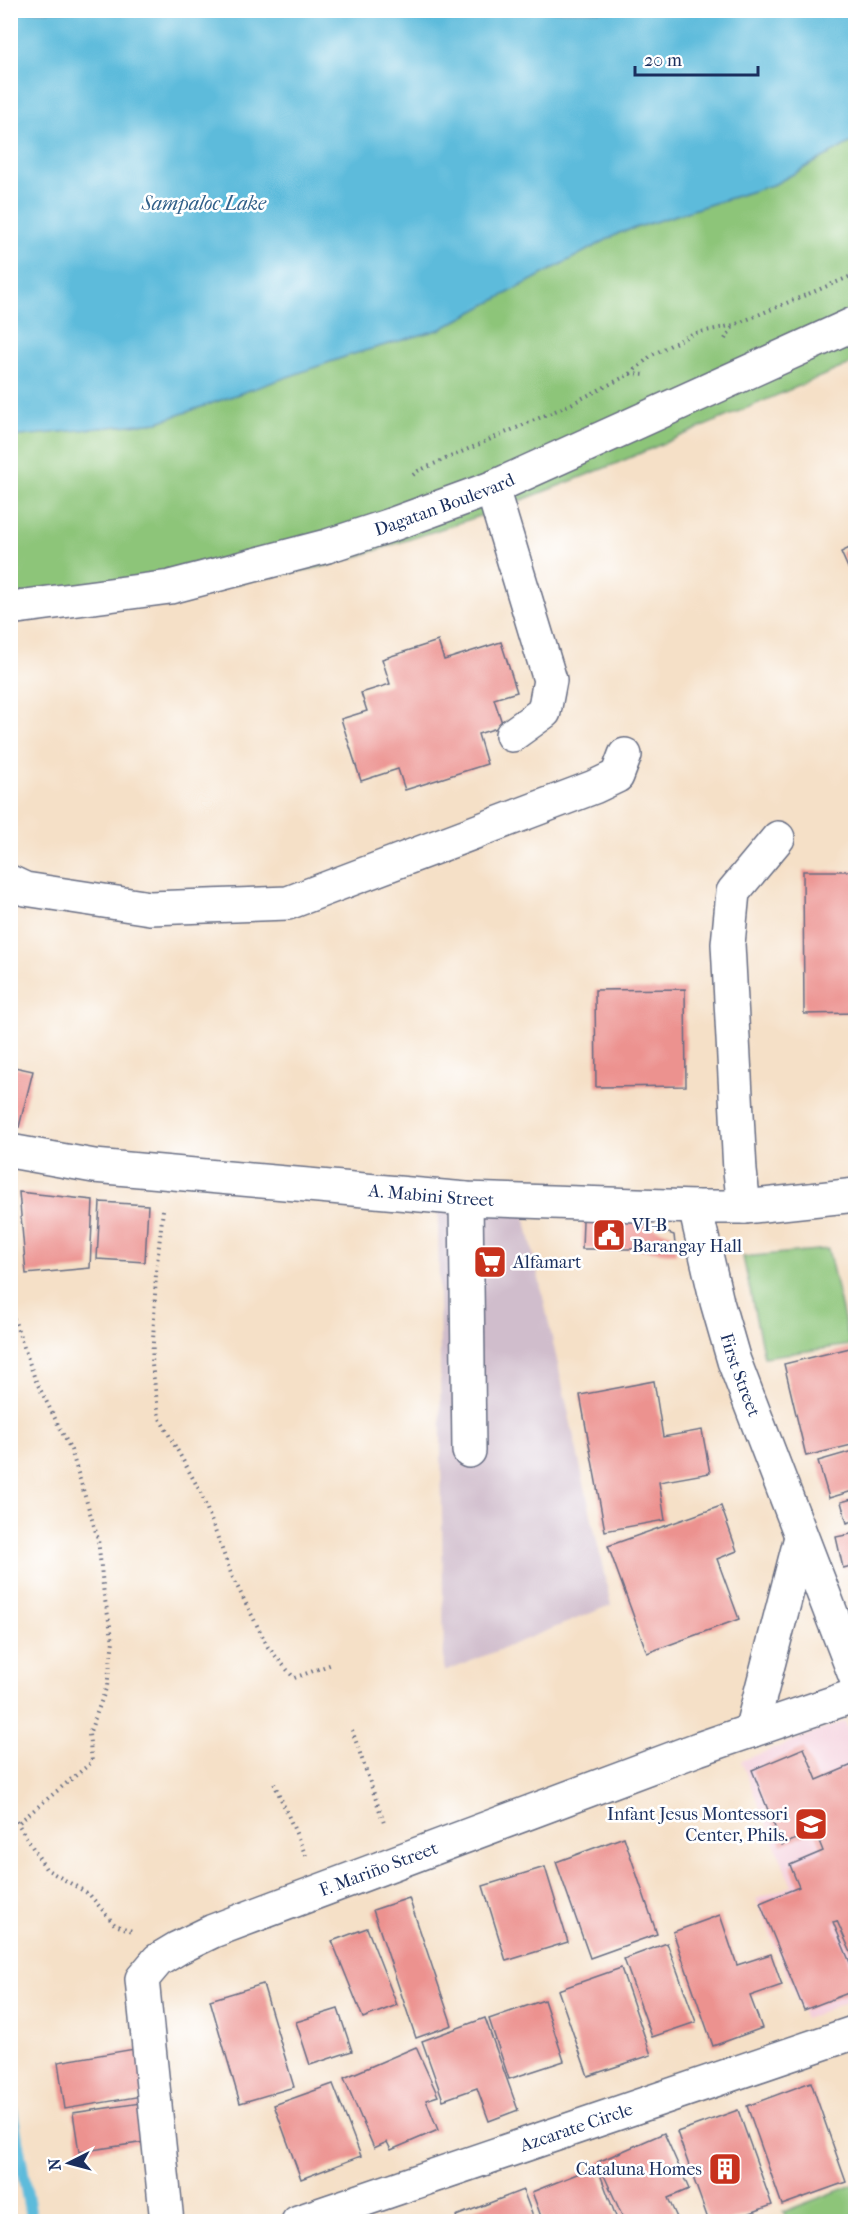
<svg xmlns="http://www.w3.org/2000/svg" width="866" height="2232" viewBox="0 0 866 2232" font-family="'IM FELL French Canon',serif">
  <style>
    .built { fill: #f4cfdc }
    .industrial { fill: #d0bdcc }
    .green { fill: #8dc579; stroke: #547a6c; stroke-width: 1.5 }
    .water { fill: #5dbbdb; stroke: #3c759c; stroke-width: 1.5 }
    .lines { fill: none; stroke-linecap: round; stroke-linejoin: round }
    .stream { stroke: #5dbbdb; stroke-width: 12 }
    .building { fill: #ec928f }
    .minor-casing { stroke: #676d83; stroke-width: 36 }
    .path { stroke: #676d83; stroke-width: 4; stroke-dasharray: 1.5 4.5; stroke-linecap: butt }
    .minor { stroke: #fff; stroke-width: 33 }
    .labels { text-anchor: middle; stroke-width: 5; stroke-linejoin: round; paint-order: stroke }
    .street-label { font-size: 18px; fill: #1b2f5e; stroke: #fff }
    .poi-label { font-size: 18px; fill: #1b2f5e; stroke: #fff; text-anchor: start }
    .water-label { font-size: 20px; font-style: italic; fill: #32608a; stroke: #fff }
  </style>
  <rect width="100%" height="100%" fill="#fff"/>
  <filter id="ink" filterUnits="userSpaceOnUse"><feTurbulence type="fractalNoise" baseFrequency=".0167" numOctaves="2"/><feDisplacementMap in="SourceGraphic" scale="12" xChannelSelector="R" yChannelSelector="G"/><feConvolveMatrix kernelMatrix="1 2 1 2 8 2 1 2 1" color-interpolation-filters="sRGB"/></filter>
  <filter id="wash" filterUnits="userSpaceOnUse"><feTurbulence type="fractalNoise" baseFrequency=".008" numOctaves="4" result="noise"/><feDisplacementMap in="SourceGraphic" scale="24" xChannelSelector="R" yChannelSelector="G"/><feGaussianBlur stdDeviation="1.35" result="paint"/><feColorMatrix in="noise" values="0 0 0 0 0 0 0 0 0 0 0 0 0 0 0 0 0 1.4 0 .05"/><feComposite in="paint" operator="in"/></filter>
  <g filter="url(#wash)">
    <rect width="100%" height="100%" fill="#f5e0c7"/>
    <path class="built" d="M845 1721 855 1748V1998L805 2019 756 1899 792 1886 741 1761Z"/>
    <path class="industrial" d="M438 1211H524L611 1605 444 1672Z"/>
    <g class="green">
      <path d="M855 140V362L615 464 483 515 331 565 173 596 11 619 10 437 158 422 350 355 441 329 619 233 775 184Z"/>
      <path d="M828 1249 850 1345 764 1357 743 1257Z"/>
      <path d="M855 2184V2221H787L783 2212Z"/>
    </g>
    <path class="water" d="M10 11H855V140L775 184 619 233 441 329 350 355 158 422 11 437Z"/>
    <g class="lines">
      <path class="stream" d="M10 2100 32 2222"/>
    </g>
    <g id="blocks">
      <g class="building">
        <path d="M856 545V586L841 552Z"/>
        <path d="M438 641 444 660 501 642 517 692 494 699 503 726 478 734 487 764 405 790 398 769 361 781 341 719 367 711 361 693 390 684 382 659Z"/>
        <path d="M803 871H856V1013L804 1014Z"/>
        <path d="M685 989 686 1086 596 1087 595 990Z"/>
        <path d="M10 1066 33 1071 19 1127 10 1125Z"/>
        <path d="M19 1192 93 1200 90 1268 26 1274Z"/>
        <path d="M100 1202 148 1205 145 1262 97 1259Z"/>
        <path d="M583 1220 635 1221 674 1235 676 1254 635 1249H582Z"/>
        <path d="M850 1348 856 1373V1444L806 1456 784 1364Z"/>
        <path d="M654 1381 663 1437 702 1430 710 1473 659 1482 665 1520 605 1531 580 1395Z"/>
        <path d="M856 1450V1490L829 1498 818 1461Z"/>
        <path d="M856 1498V1520L847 1523 841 1502Z"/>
        <path d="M721 1506 737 1551 717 1559 739 1619 647 1653 608 1546Z"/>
        <path d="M856 1533V1565L843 1568 836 1537Z"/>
        <path d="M804 1748 817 1780 852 1765 856 1773V1964L837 1921 833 1922 856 1977V1990L804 2010 760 1903 799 1887 790 1865 823 1851 815 1831 782 1845 752 1770Z"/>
        <path d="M624 1837 657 1934 590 1958 556 1862Z"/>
        <path d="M545 1867 568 1942 506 1961 483 1886Z"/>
        <path d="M409 1898 452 2025 416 2038 373 1910Z"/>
        <path d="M720 1915 737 1965 771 1954 782 1985 750 1996 762 2028 713 2046 673 1932Z"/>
        <path d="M367 1928 397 2005 363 2018 332 1941Z"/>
        <path d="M667 1943 696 2022 652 2037 624 1959Z"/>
        <path d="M621 1968 651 2055 588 2076 558 1990Z"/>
        <path d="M263 1984 294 2087 240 2103 210 2000Z"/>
        <path d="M544 2000 564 2061 509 2079 489 2019Z"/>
        <path d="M338 2009 352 2051 310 2065 296 2022Z"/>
        <path d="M485 2018 518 2110 489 2121 477 2088 443 2100 422 2041Z"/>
        <path d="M416 2047 438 2096 426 2100 438 2130 391 2150 387 2142 374 2148 344 2078Z"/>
        <path d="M140 2048 148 2095 65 2109 58 2062Z"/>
        <path d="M811 2082 846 2182 782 2205 747 2106Z"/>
        <path d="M333 2084 361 2156 301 2179 274 2105Z"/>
        <path d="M140 2103 145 2142 79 2152 73 2113Z"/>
        <path d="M738 2110 772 2205 726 2222H709L677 2132Z"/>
        <path d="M664 2133 689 2189 668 2198 679 2222H625L598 2162Z"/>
        <path d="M597 2166 618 2222H543L532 2192Z"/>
        <path d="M523 2190 535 2222H458L456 2216Z"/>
      </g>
    </g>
  </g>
  <g filter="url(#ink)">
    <use href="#blocks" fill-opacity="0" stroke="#676d83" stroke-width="1.5"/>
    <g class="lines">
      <g class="minor-casing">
        <g id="minor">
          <path d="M492 488 550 680 544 712 512 735"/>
          <path id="s1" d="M10 608 170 587 327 546 388 526 492 488 856 323"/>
          <path d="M10 882 25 889 150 908 288 903 594 787 617 776 625 755"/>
          <path id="s2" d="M10 1151 94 1166 466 1199 695 1207H744L856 1195"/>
          <path d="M466 1199 469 1451"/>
          <path id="s3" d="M695 1207 717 1302 734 1361 856 1678"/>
          <path d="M744 1207 740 1171 728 944 733 892 778 838"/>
          <path d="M751 1731 801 1537"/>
          <path id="s4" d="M167 2222 142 1979 158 1960 178 1948 213 1931 698 1749 856 1695"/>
          <path id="s5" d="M298 2222 856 2032"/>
        </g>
      </g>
      <g class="path">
        <path d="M725 339 734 325"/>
        <path d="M630 374 647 375"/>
        <path d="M413 475 418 471 571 404 630 374 652 355 692 334 734 325 856 274"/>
        <path d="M163 1210 156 1272 152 1365 159 1417 201 1493 232 1576 268 1647 294 1678 332 1664"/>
        <path d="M10 1246 14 1276V1319L35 1379 71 1450 98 1539 104 1595 113 1641 107 1686 89 1734 92 1762 17 1824"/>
        <path d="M352 1730 385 1826"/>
        <path d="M274 1783 306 1856"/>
        <path d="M10 1811 46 1869 89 1894 115 1925 132 1931"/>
      </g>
      <use href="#minor" class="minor"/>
    </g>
  </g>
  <defs>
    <g id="civic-square" transform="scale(1.725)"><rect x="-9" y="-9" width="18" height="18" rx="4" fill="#c8321e" stroke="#fff"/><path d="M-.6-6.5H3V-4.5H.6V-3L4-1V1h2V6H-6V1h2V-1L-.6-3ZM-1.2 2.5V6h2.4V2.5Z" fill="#fff"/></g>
    <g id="supermarket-square" transform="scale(1.725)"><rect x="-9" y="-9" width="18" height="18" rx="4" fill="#c8321e" stroke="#fff"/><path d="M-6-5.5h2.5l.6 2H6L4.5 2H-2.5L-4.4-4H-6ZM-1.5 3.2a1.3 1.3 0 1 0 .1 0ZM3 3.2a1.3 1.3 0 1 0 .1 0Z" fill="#fff"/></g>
    <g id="school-square" transform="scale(1.725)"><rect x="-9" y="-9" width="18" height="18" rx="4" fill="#c8321e" stroke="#fff"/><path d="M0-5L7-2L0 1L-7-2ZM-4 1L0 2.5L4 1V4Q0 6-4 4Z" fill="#fff"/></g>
    <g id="building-square" transform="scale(1.725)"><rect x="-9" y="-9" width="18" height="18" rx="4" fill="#c8321e" stroke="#fff"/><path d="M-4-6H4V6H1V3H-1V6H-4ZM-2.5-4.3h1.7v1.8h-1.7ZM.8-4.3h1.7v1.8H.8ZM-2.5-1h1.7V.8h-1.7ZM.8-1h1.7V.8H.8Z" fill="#fff"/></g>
  </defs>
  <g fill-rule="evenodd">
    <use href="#civic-square" x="609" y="1235"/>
    <use href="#supermarket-square" x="490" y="1262"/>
    <use href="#school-square" x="811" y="1824"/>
    <use href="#building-square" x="725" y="2169"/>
  </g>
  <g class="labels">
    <g class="street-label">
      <text dy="6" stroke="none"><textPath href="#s1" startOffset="448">Dagatan Boulevard</textPath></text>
      <text dy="6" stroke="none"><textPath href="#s2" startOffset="424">A. Mabini Street</textPath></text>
      <text dy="6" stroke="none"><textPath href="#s3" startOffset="174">First Street</textPath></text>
      <text dy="6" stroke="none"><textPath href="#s4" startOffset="508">F. Mariño Street</textPath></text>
      <text dy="6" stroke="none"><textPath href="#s5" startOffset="294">Azcarate Circle</textPath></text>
    </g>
    <g class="poi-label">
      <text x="632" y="1231">VI-B<tspan x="632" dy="21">Barangay Hall</tspan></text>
      <text x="513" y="1268">Alfamart</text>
      <text x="788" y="1820" text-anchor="end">Infant Jesus Montessori<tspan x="788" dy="21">Center, Phils.</tspan></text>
      <text x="702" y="2175" text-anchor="end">Cataluna Homes</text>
    </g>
    <g class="water-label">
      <text x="204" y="210">Sampaloc Lake</text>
    </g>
  </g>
  <rect width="866" height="2232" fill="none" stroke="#fff" stroke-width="36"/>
  <g transform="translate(69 2163) rotate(264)" stroke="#ffffff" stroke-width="4.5" paint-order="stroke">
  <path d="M0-4.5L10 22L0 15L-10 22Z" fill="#1b2f5e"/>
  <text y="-9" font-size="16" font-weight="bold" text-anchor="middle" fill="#1b2f5e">N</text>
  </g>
  <path d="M635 66v9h123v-9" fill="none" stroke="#1b2f5e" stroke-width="3"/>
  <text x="644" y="66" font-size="18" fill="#1b2f5e" stroke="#ffffff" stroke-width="4.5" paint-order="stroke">20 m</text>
</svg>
